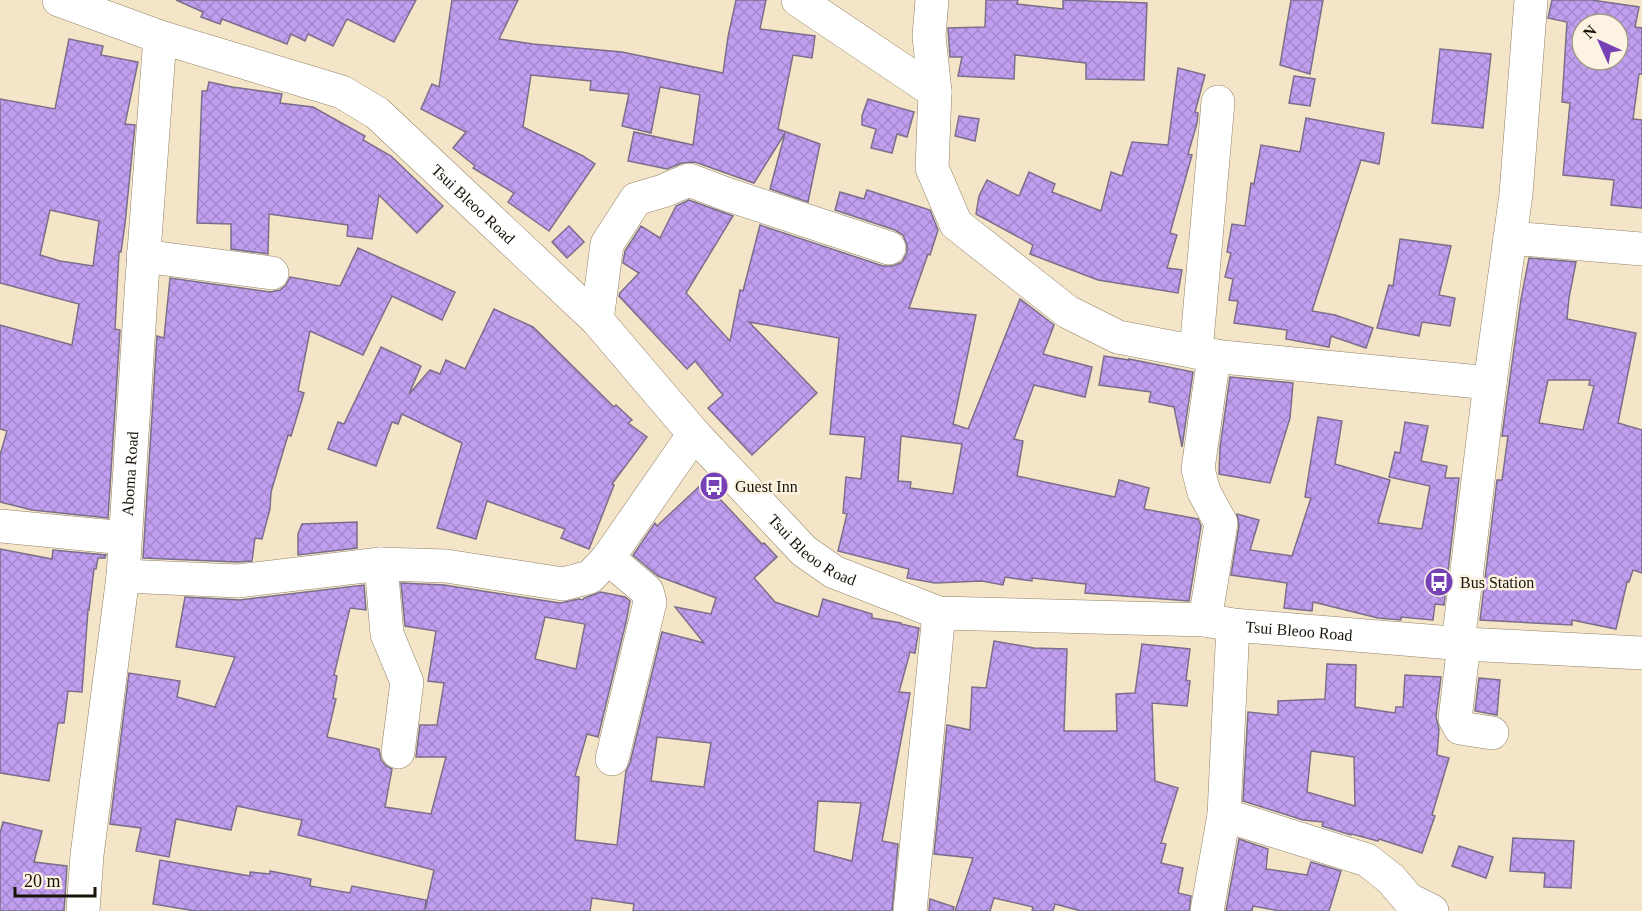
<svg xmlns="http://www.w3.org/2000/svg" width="1642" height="911" viewBox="0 0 1642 911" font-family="Georgia,serif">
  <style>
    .building { fill: url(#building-cross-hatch); stroke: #7a6f8a; stroke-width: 1.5; fill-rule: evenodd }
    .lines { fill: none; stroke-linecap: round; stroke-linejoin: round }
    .minor-casing { stroke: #908267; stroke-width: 34 }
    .minor { stroke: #fff; stroke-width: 33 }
    .labels { text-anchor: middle; stroke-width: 5; stroke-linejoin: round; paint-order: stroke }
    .street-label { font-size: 16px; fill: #191409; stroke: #fdf3e2 }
    .poi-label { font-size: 16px; fill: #191409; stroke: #fdf3e2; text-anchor: start }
  </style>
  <defs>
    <pattern id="building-cross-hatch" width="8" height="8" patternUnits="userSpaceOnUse" patternTransform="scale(1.5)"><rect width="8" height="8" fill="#c09ef0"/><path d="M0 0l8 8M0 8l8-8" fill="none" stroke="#a487cc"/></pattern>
  </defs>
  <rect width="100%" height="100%" fill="#f5e5c8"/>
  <g class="building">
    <path d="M176 0H416L394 42 347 19 333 46 308 34 305 41 291 34 287 44 222 19 220 24 201 17 203 12Z"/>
    <path d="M452 0H518L499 39 533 44 622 52 723 73 728 37 736 0H766L760 29 815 36 812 58 793 55 778 129 820 144 808 202 770 189 785 133 754 183 695 162 682 163 667 169 628 161 634 132 693 145 700 95 660 87 651 133 622 126 629 94 590 90 591 81 531 75 523 127 583 156 595 164 549 231 508 202 514 193 473 168 475 166 453 148 466 132 421 109 432 84 439 87Z"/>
    <path d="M986 0H1018L1017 4 1063 9V0L1147 3 1144 80 1086 79V63L1015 55 1014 79 958 76 962 57H950L948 28 985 27Z"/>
    <path d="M1291 0H1323L1310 74 1280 65Z"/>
    <path d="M1552 0H1592L1639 7 1635 27 1642 28V74H1639L1633 119 1642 120V208L1611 205 1614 180 1563 175 1570 103 1562 102 1567 22 1548 18ZM1582 24H1618V60H1582Z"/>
    <path d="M69 39 103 46 101 55 138 62 125 124 135 125 125 224 121 252H119L115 329 120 330 108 518 32 510 0 502V455L7 431 0 429V325L72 345 79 304 0 283V99L55 109ZM50 210 99 221 93 266 60 261 40 255Z"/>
    <path d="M1440 49 1491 54 1483 128 1432 123Z"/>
    <path d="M1178 68 1205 75 1195 112 1198 113 1197 123 1188 154 1192 155 1170 233 1177 235 1167 268 1182 270 1178 293 1098 280 1030 254 1033 245 976 214 979 196 987 180 1019 196 1029 172 1055 184 1052 192 1101 211 1111 172 1122 176 1132 142 1168 145Z"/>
    <path d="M1294 76 1315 79 1310 106 1289 103Z"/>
    <path d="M209 82 232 87 282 94 280 103 313 107 365 136 363 140 391 156 443 206 417 233 379 195 372 239 347 236 348 225 269 214 268 254 231 249V224L197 223 202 91H207Z"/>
    <path d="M868 99 914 112 907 137 897 134 892 153 871 148 876 129 862 125V116Z"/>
    <path d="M959 116 979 119 975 141 955 136Z"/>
    <path d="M1306 118 1384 133 1379 164 1361 160 1312 311 1335 315 1373 328 1366 348 1331 336 1329 347 1286 339 1287 330 1234 323 1238 301 1229 300 1233 279 1225 277 1231 253 1227 252 1232 224 1245 226 1251 183 1254 184 1261 145 1300 152Z"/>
    <path d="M867 190 930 210 938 230 930 255 928 254 909 308 976 315 953 424 968 429 1020 299 1054 325 1043 354 1092 367 1085 397 1034 385 1014 439 1023 441 1017 476 1115 497 1119 480 1149 488 1144 509 1198 519 1201 526 1189 601 1085 593 1086 584 1032 578V581L1005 577 1003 585 982 581 935 583 907 578 909 569 838 551 847 514 843 513 846 477 861 479 865 437 830 434 839 338 749 322 817 393 752 455 708 408 723 395 695 361 687 369 619 296 620 293 639 273 623 263 625 251 641 226 660 238 676 206 689 200 733 216 686 293 730 341 740 290 743 291 760 225 883 266H893L902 262 907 253V245L903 235 895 230 835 210 840 192 864 199ZM901 436 962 444 953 494 910 488 911 482 898 481Z"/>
    <path d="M569 226 584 242 567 258 552 242Z"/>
    <path d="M1400 239 1451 246 1439 295 1455 298 1450 326 1422 322 1419 336 1377 328 1389 285 1393 286Z"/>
    <path d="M358 248 455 292 442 320 392 296 363 355 310 331 298 391 304 393 291 436 288 435 271 492 270 509 262 539 255 538 252 561 237 562 143 558 157 336 164 338 170 278 270 292 280 290 286 285 290 277 340 286Z"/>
    <path d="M1529 258 1576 262 1569 298 1567 319 1636 333 1618 423 1642 430V573L1633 570 1629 582H1627L1616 629 1572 620V625L1480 620 1497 480H1502L1508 436H1502L1509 385 1521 299ZM1548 380H1590L1589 385 1594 386 1583 430 1539 423Z"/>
    <path d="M494 309 533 327 614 407 616 405 632 420 628 423 647 437 612 484 614 485 589 549 561 538 565 529 487 501 476 539 437 528 462 443 402 414 398 424 392 422 376 466 328 449 338 422 344 424 381 347 421 366 409 394 430 370 440 374 446 360 465 369Z"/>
    <path d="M1104 356 1129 360V359L1193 372 1182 447 1174 407 1149 402 1151 392 1099 385Z"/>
    <path d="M1230 377 1293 383 1290 418 1270 483 1219 474 1220 447Z"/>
    <path d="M1318 417 1342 421 1335 464 1390 480 1378 523 1422 529 1430 486 1389 477 1395 452 1400 453 1405 422 1428 426 1421 461 1447 466 1445 478H1459L1444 605 1435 604 1433 620 1401 617V620L1378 618 1313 602 1312 611 1284 608 1287 583 1231 575 1239 526 1237 514 1259 520 1250 550 1292 556 1311 498 1305 497Z"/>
    <path d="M704 482 762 544 764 543 777 557 754 578 775 602 818 617 823 599 872 614V618L901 623V624L919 628 915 653 910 652 899 692 910 693 882 841 898 844 892 911H633L634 904 592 898 590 911H195L153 904 160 860 250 876V872L270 874V871L311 879 310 886 350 893 352 886 426 900 425 910 434 870 298 835 302 820 237 806 231 830 176 819 169 857 136 851 141 828 110 824 129 673 180 681 177 697 215 707 235 657 176 647 185 597 240 600 364 585 366 610 350 608 334 675 337 676 333 698 336 699 327 737 379 749 381 760 386 766 392 769 385 807 431 814 446 757H416L420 725H437L444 683 428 681 436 631 405 626 401 583 444 585 560 603 579 599 583 600 584 598 601 592 625 597 630 601 626 622 598 737 587 734 575 776 579 777 575 840 617 845 626 771 630 763 662 632 704 643 675 607 711 614 716 598 658 576 633 555 655 523 657 526ZM545 617 585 624 576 669 535 659ZM657 737 711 743 704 787 651 781ZM818 801 861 803 852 861 814 851Z"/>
    <path d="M357 522V548L298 555V534L302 524Z"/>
    <path d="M0 549 52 559 53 550 106 555 105 558H98L96 569H94L89 610H88L82 692 68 691 64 723H58L49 781 0 773Z"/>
    <path d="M994 641 1034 648 1067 649 1064 731H1117L1116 694 1135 693 1142 644 1190 649 1186 680 1190 681 1187 706 1152 703 1155 781 1178 788 1161 843 1166 844 1161 863 1183 868 1178 893 1191 896 1189 911H1081L1055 904 1053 911H1032L1033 907 994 898 990 911H955L973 858 934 854 947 725 970 730 972 687 986 688Z"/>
    <path d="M1327 664 1356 665 1355 707 1395 713 1396 707H1403L1405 675 1441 677 1436 717 1439 729 1437 755 1449 758 1432 815 1435 816 1422 853 1379 839 1378 841 1352 834 1351 835 1322 826 1323 822 1303 820 1243 801 1248 712 1278 715V701L1325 699ZM1311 751 1354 757 1355 806 1307 792Z"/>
    <path d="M1479 678 1500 680 1497 715 1475 711Z"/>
    <path d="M3 822 42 831 34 862 67 866 64 911H0V833Z"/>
    <path d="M1513 838 1574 841 1571 888 1544 887 1545 873 1510 871Z"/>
    <path d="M1239 839 1268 849 1266 869 1307 875 1311 862 1341 871 1329 911H1280L1253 906 1252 911H1226Z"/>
    <path d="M1459 846 1493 857 1486 878 1452 866Z"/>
    <path d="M930 899 954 907 953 911H929Z"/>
  </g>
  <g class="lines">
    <g class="minor-casing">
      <g id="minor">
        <path id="s1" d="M59 0 160 37 342 92 377 113 597 320 694 434 804 551 834 572 939 613 1205 620 1233 625 1464 644 1642 653"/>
        <path d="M798 0 935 92"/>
        <path d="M932 0 929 36 935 92 932 168 956 224 1068 312 1118 337 1222 357 1490 383"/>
        <path d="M1510 238 1642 249"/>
        <path d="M143 256 272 273"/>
        <path d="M597 320 607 244 636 199 663 191 689 180 726 194 889 248"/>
        <path d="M1196 352 1218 102"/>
        <path d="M0 526 125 538"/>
        <path d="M608 558 647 591 650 602 612 759"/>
        <path d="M381 564 387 634 407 682 398 752"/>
        <path d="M123 576 238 581 381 564 446 566 563 584 590 577 608 558 694 434"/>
        <path d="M1205 620 1221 523 1204 492 1198 469 1214 356"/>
        <path d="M1458 643 1490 383 1516 194 1531 0"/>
        <path d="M1464 644 1455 719 1460 728 1492 733"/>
        <path d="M1224 815 1367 860 1391 879 1408 899 1432 911"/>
        <path id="s2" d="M83 911 87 855 123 576 142 279 160 37"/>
        <path d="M910 911 939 613"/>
        <path d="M1207 911 1224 815 1233 625"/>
      </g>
    </g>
    <use href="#minor" class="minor"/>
  </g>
  <defs>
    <g id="bus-disc" transform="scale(1.5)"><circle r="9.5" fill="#7640b7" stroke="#fdf3e2"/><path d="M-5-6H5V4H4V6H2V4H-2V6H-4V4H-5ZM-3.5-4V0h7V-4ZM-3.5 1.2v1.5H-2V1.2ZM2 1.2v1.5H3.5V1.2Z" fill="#fff"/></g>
  </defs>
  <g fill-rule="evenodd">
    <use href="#bus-disc" x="714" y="486"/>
    <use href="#bus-disc" x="1439" y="582"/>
  </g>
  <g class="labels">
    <g class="street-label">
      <text dy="6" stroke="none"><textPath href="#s1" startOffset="471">Tsui Bleoo Road</textPath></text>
      <text dy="6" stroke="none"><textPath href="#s2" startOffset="440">Aboma Road</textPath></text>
      <text dy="6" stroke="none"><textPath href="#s1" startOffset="957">Tsui Bleoo Road</textPath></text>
      <text dy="6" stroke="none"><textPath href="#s1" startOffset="1461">Tsui Bleoo Road</textPath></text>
    </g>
    <g class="poi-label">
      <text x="735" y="492">Guest Inn</text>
      <text x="1460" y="588">Bus Station</text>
    </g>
  </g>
  <g transform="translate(1600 42) rotate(315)"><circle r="28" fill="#fdf3e2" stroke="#a29a8b" stroke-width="1.5"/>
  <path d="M0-4.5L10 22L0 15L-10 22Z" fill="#7640b7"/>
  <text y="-9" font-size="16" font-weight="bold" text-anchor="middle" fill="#191409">N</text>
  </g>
  <path d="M15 887v9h80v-9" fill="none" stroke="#191409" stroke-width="3"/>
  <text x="24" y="887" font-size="18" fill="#191409" stroke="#fdf3e2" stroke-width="4.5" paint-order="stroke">20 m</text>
</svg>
